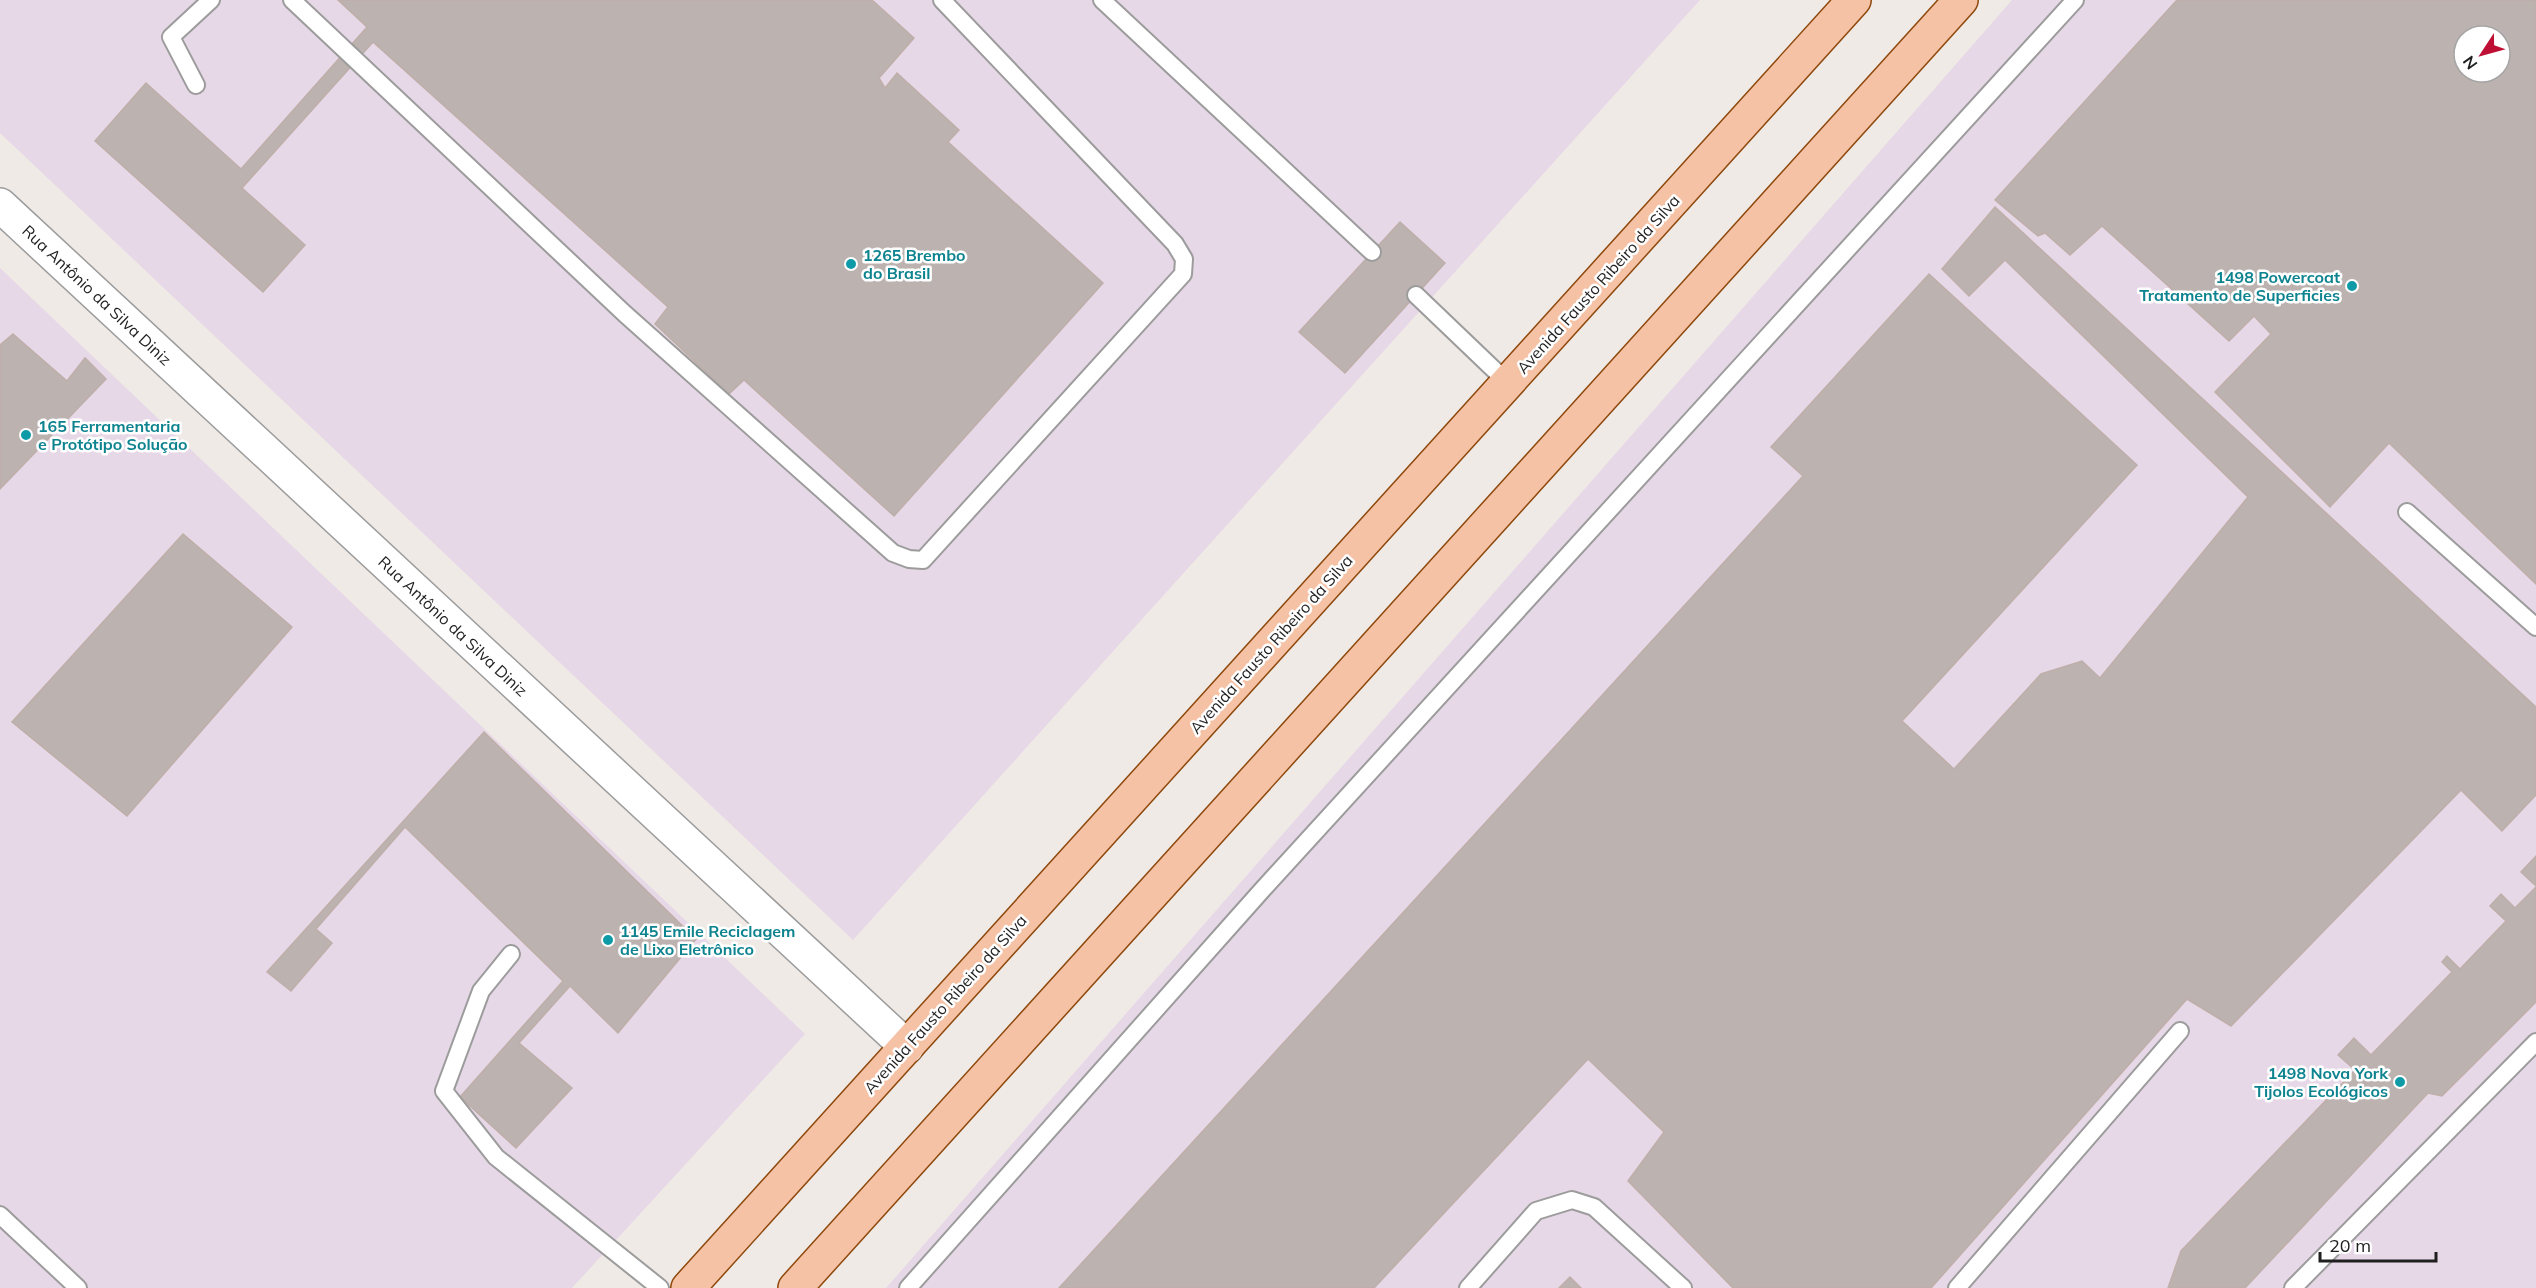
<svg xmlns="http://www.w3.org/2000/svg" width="2536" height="1288" viewBox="0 0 2536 1288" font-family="Mulish,sans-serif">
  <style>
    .industrial { fill: #e7d8e7; fill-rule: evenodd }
    .building { fill: #bcb2af; stroke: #bfaea9; stroke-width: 1.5; fill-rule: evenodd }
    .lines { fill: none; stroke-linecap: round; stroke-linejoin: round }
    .service-casing { stroke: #9c9c9c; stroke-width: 20 }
    .minor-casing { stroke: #9c9c9c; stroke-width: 36 }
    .primary-casing { stroke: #8e480c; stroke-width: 36 }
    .service { stroke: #fff; stroke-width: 16 }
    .minor { stroke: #fff; stroke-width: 33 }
    .primary { stroke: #f5c2a5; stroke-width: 33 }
    .culture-dot { fill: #0f9aa8; stroke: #fff; stroke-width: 2 }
    .labels { text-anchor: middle; stroke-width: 5; stroke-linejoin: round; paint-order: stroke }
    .culture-label { font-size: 16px; font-weight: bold; fill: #0d838f; stroke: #fff; text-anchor: start }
    .street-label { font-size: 16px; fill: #1f1f1f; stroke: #fff }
  </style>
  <rect width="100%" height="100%" fill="#efeae6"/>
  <g class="industrial">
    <path d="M0 0H1700L853 940 0 133Z"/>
    <path d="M2012 0H2536V1288H886ZM2464 36H2500V72H2464Z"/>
    <path d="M0 268 805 1034 572 1288H0Z"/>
  </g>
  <g class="building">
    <path d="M338 0H872L914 38 879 78 885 88 897 73 959 130 948 142 1103 283 894 516 744 380 729 394 655 324 668 307 373 42 242 188 305 245 263 292 95 141 146 83 241 169 367 27Z"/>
    <path d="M2177 0H2536V584L2389 443 2330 507 2215 392 2271 334 2254 316 2229 341 2102 226 2070 255 2045 233 2038 236 1995 200ZM2464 36H2500V72H2464Z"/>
    <path d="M1995 207 2536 707V795L2502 831 2461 790 2231 1026 2187 999 1931 1288H1733L1628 1181 1664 1132 1588 1059 1374 1288H1059L1803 476 1771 447 1929 274 2137 465 1902 721 1954 769 2041 674 2082 661 2100 678 2248 497 2005 260 1969 296 1942 269Z"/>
    <path d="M1400 222 1445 263 1345 373 1299 332Z"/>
    <path d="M13 334 67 381 85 358 106 379 0 489V345Z"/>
    <path d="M183 534 292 627 127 816 12 722Z"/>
    <path d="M484 732 696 939 618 1033 570 986 519 1043 572 1088 516 1148 460 1097 563 981 405 827 316 929 332 943 291 991 267 972Z"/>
    <path d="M2536 856V886L2521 872Z"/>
    <path d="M2536 887V1002L2442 1096 2428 1093 2245 1288H2168L2181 1251 2355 1070 2338 1055 2354 1038 2371 1055 2452 972 2442 962 2447 956 2460 969 2506 921 2490 906 2501 894 2515 908Z"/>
    <path d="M1570 1277 1581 1288H1559Z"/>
  </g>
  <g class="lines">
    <g class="service-casing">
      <g id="service">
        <path d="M292 0 625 314 893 553 909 559 923 560 1183 274 1184 259 1175 244 942 0"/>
        <path d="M1102 0 1372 252"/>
        <path d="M196 85 171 37 211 0"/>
        <path d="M1416 295 1508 383"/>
        <path d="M2407 512 2536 627"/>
        <path d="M511 954 481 991 444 1091 496 1157 660 1288"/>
        <path d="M0 1215 78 1288"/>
        <path d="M908 1288 1263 889 2075 0"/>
        <path d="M1468 1288 1536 1211 1572 1200 1594 1207 1683 1288"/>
        <path d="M1957 1288 2180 1031"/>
        <path d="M2293 1288 2536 1042"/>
      </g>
    </g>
    <g class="minor-casing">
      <path id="minor" d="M0 205 907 1047"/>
    </g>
    <g class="primary-casing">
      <g id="primary">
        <path d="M688 1288 1854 0"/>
        <path d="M795 1288 1961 0"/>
      </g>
    </g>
    <use href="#service" class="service"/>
    <use href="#minor" class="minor"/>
    <use href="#primary" class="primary"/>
  </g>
  <g class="culture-dot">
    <circle cx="851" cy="264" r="6"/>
    <circle cx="2352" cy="286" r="6"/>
    <circle cx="26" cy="435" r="6"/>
    <circle cx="608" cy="940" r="6"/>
    <circle cx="2400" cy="1082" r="6"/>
  </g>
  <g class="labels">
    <g class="culture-label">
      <text x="863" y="261">1265 Brembo<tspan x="863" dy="18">do Brasil</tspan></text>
      <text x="2340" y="283" text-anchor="end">1498 Powercoat<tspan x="2340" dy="18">Tratamento de Superficies</tspan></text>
      <text x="38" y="432">165 Ferramentaria<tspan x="38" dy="18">e Protótipo Solução</tspan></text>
      <text x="620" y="937">1145 Emile Reciclagem<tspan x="620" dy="18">de Lixo Eletrônico</tspan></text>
      <text x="2388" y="1079" text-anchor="end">1498 Nova York<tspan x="2388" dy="18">Tijolos Ecológicos</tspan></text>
    </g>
    <g class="street-label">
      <text transform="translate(1598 284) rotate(-48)" y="6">Avenida Fausto Ribeiro da Silva</text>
      <text transform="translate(97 295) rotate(43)" y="6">Rua Antônio da Silva Diniz</text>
      <text transform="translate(453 626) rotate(43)" y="6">Rua Antônio da Silva Diniz</text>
      <text transform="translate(1271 644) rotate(-48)" y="6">Avenida Fausto Ribeiro da Silva</text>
      <text transform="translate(945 1004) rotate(-48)" y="6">Avenida Fausto Ribeiro da Silva</text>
    </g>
  </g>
  <g transform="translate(2482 54) rotate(234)"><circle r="28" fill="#ffffff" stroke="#a5a5a5" stroke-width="1.5"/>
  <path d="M0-4.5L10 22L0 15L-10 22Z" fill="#be1034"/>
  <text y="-9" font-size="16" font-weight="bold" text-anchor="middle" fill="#1f1f1f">N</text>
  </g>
  <path d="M2320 1252v9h116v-9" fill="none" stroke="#1f1f1f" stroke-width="3"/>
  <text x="2329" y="1252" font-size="18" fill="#1f1f1f" stroke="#ffffff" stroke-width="4.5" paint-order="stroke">20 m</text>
</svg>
